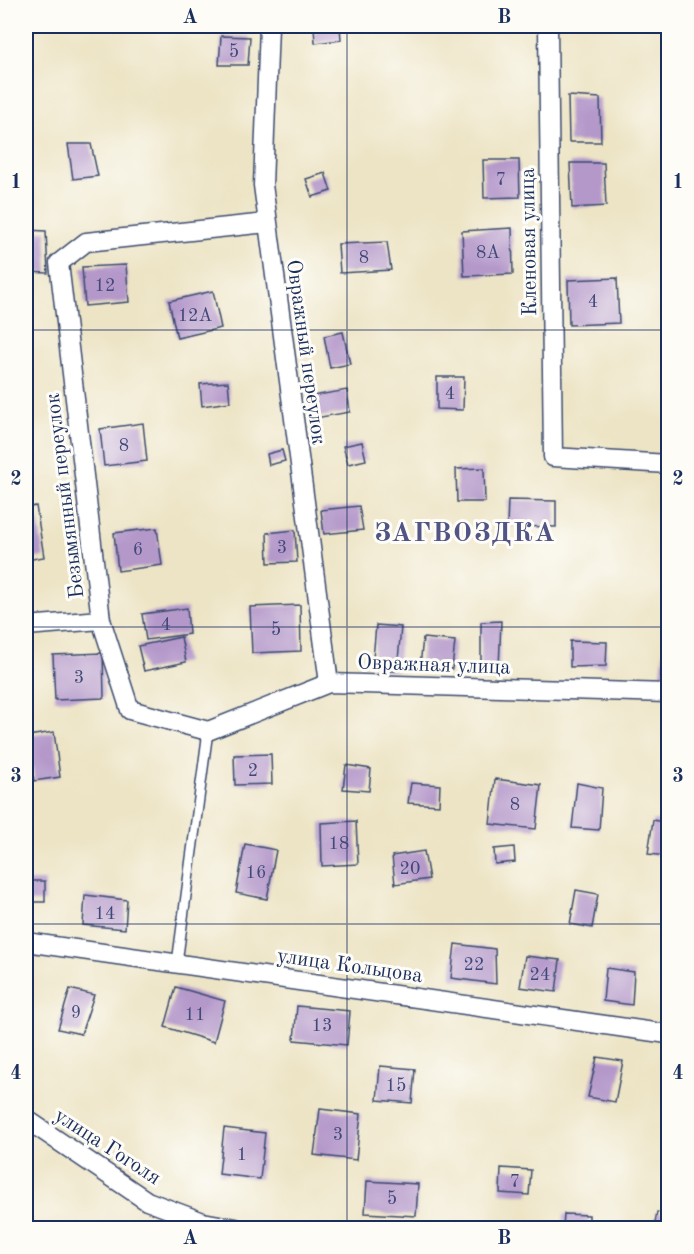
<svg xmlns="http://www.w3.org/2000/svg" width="694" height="1254" viewBox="0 0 694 1254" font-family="'Old Standard TT',serif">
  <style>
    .building { fill: #b498ca }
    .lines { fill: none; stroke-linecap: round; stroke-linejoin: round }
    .service-casing { stroke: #3a4a6d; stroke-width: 12 }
    .minor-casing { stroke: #3a4a6d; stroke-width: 21 }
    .service { stroke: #fff; stroke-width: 9 }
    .minor { stroke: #fff; stroke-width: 18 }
    .grid { fill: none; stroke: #1b2f5e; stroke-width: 1.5; stroke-opacity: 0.55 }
    .labels { text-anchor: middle; stroke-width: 6; stroke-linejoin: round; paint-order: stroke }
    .number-label { font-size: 18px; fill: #414979 }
    .street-label { font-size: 21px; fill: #1b2f5e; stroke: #fdfcf7 }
    .district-label { font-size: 27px; font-weight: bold; letter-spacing: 1.5px; fill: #515484; stroke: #fdfcf7 }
    .neatline { fill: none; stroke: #1b2f5e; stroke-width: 2 }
    .grid-label { font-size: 20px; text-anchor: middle; font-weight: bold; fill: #1b2f5e }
  </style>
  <rect width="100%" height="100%" fill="#fdfcf7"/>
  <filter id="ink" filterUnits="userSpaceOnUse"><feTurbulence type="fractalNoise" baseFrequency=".0167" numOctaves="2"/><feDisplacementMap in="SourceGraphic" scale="12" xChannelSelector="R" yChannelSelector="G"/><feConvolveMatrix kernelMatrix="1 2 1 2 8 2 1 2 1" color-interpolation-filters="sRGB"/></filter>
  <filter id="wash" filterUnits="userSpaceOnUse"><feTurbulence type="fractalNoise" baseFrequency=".008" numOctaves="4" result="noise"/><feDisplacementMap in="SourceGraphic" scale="24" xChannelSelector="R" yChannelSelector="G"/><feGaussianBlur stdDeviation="1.35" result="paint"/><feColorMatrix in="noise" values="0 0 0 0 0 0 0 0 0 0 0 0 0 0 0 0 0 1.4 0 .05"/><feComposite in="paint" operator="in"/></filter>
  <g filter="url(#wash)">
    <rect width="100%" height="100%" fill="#ede4c5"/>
    <g id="blocks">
      <g class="building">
        <path d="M314 26H340L341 40 315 43Z"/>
        <path d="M221 36 250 37 248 65H219Z"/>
        <path d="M568 96 600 98 601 142H569Z"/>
        <path d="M68 144H91L98 176 73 179Z"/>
        <path d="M483 160H519L520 197 484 198Z"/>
        <path d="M570 163H604L606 206 572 208Z"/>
        <path d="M325 173 331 191 312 197 306 179Z"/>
        <path d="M512 228 513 274 464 276 462 231Z"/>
        <path d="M26 230 46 231 48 273 26 272Z"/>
        <path d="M387 242 391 270 340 273 338 244Z"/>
        <path d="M126 265 129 302 85 306 82 267Z"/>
        <path d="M617 278 619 323 569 325 568 280Z"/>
        <path d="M213 291 221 328 177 338 169 301Z"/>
        <path d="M343 332 350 364 330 368 324 336Z"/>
        <path d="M437 377H464L463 410 437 409Z"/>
        <path d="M228 382 230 402 202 406 200 384Z"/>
        <path d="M347 390 350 412 310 419 306 397Z"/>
        <path d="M143 423 147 461 104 466 100 429Z"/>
        <path d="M362 442 366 460 348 464 343 446Z"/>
        <path d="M282 450 285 461 269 465 267 454Z"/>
        <path d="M484 468 485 502H457L456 469Z"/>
        <path d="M508 500 556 501V527L507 526Z"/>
        <path d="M36 506 44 557 26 560V508Z"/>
        <path d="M359 506 363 530 324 534 321 510Z"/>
        <path d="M157 528 162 565 118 571 114 533Z"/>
        <path d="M295 530 297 562 268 563 267 533Z"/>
        <path d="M300 605 301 651 252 653 250 607Z"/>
        <path d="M187 608 189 634 146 640 142 614Z"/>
        <path d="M501 621 499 668 481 670V622Z"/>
        <path d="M376 625 401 627 397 671 372 670Z"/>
        <path d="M665 636H668V677L661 676Z"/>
        <path d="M181 637 186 662 144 671 138 646Z"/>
        <path d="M423 638 455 641 452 669 420 666Z"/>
        <path d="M570 641 607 642 606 666 570 667Z"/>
        <path d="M103 653 104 698 55 700 53 655Z"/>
        <path d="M54 732 60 777 34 781 28 736Z"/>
        <path d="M271 754 272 784 235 785 234 755Z"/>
        <path d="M346 765 371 769 369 791 343 789Z"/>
        <path d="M495 779 541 785 536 829 490 824Z"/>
        <path d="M411 783 440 785 439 805 408 803Z"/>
        <path d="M577 783 602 788 599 830 572 828Z"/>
        <path d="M653 820 668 823V856L648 854Z"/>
        <path d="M356 821 358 864 322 866 321 823Z"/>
        <path d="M245 844 276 850 267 899 236 893Z"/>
        <path d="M514 847 515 862 495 864 494 849Z"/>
        <path d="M424 851 429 879 395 884 392 856Z"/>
        <rect x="26" y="881" width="19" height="21"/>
        <path d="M576 890 598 894 592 928 570 924Z"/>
        <path d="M85 895 127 900 125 929 83 925Z"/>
        <path d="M455 944 495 949 496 984 451 978Z"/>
        <path d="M525 956 560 960 556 992 520 987Z"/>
        <path d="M606 968 634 972 632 1005 603 1001Z"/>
        <path d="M176 987 225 1001 214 1042 165 1027Z"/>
        <path d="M70 989 94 995 81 1034 58 1029Z"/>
        <path d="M297 1006 350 1011 347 1045 294 1040Z"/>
        <path d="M597 1057 623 1061 615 1102 588 1097Z"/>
        <path d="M380 1066 415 1069 412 1103 377 1100Z"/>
        <path d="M320 1109 361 1114 356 1160 314 1155Z"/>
        <path d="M224 1128 265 1133 260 1179 219 1174Z"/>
        <path d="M501 1168 531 1170 529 1195 500 1193Z"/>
        <path d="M367 1181 418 1184 416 1216 365 1213Z"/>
        <path d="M657 1212 668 1214V1228H654Z"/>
        <path d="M564 1214 589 1215V1228H563Z"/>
        <path d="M26 1216 32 1219 27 1228H26Z"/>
      </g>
    </g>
  </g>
  <g filter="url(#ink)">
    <use href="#blocks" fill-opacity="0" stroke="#3a4a6d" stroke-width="1.5"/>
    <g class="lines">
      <g class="service-casing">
        <path id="service" d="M177 963 208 731"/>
      </g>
      <g class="minor-casing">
        <g id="minor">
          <path d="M269 26 263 185 329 683"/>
          <path d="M548 26 553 457 668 464"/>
          <path d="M267 223 86 242 59 263 101 620 130 710 208 731 329 683 668 693"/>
          <path d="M26 626 101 620"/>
          <path d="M26 942 668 1034"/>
          <path d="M26 1119 147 1201 203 1222 236 1228"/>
        </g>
      </g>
      <use href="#service" class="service"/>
      <use href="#minor" class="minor"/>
    </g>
  </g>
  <path class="grid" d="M347 26V1228M26 330H668M26 627H668M26 924H668"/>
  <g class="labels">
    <g class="number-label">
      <text x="234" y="57">5</text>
      <text x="501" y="185">7</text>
      <text x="488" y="258">8А</text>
      <text x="364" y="263">8</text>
      <text x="105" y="291">12</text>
      <text x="593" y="307">4</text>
      <text x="195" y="321">12А</text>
      <text x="450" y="399">4</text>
      <text x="124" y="451">8</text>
      <text x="282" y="553">3</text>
      <text x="138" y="555">6</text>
      <text x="166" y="630">4</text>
      <text x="276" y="635">5</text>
      <text x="79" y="683">3</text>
      <text x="253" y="776">2</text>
      <text x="515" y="810">8</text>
      <text x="339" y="849">18</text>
      <text x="410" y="874">20</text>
      <text x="256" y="878">16</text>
      <text x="105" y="919">14</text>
      <text x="474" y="970">22</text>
      <text x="540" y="980">24</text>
      <text x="76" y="1018">9</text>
      <text x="195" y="1020">11</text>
      <text x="322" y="1031">13</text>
      <text x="396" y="1091">15</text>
      <text x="338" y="1140">3</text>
      <text x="242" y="1160">1</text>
      <text x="515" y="1187">7</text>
      <text x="392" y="1204">5</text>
    </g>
    <g class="street-label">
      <text transform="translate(528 242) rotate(-91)" y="7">Кленовая улица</text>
      <text transform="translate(307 352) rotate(82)" y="7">Овражный переулок</text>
      <text transform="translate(64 496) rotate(-97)" y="7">Безымянный переулок</text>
      <text transform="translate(434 664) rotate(2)" y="7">Овражная улица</text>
      <text transform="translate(350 965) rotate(8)" y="7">улица Кольцова</text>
      <text transform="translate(108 1146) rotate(33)" y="7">улица Гоголя</text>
    </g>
    <g class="district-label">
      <text x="465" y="541">ЗАГВОЗДКА</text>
    </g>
  </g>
  <rect width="694" height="1254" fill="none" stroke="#fdfcf7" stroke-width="66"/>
  <rect x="33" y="33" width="628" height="1188" class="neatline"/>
  <g class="grid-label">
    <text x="190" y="23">A</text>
    <text x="504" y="23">B</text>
    <text x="16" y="188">1</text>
    <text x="678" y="188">1</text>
    <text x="16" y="485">2</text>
    <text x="678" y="485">2</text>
    <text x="16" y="782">3</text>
    <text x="678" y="782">3</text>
    <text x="16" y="1079">4</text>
    <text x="678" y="1079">4</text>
    <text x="190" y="1244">A</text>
    <text x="504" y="1244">B</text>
  </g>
</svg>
